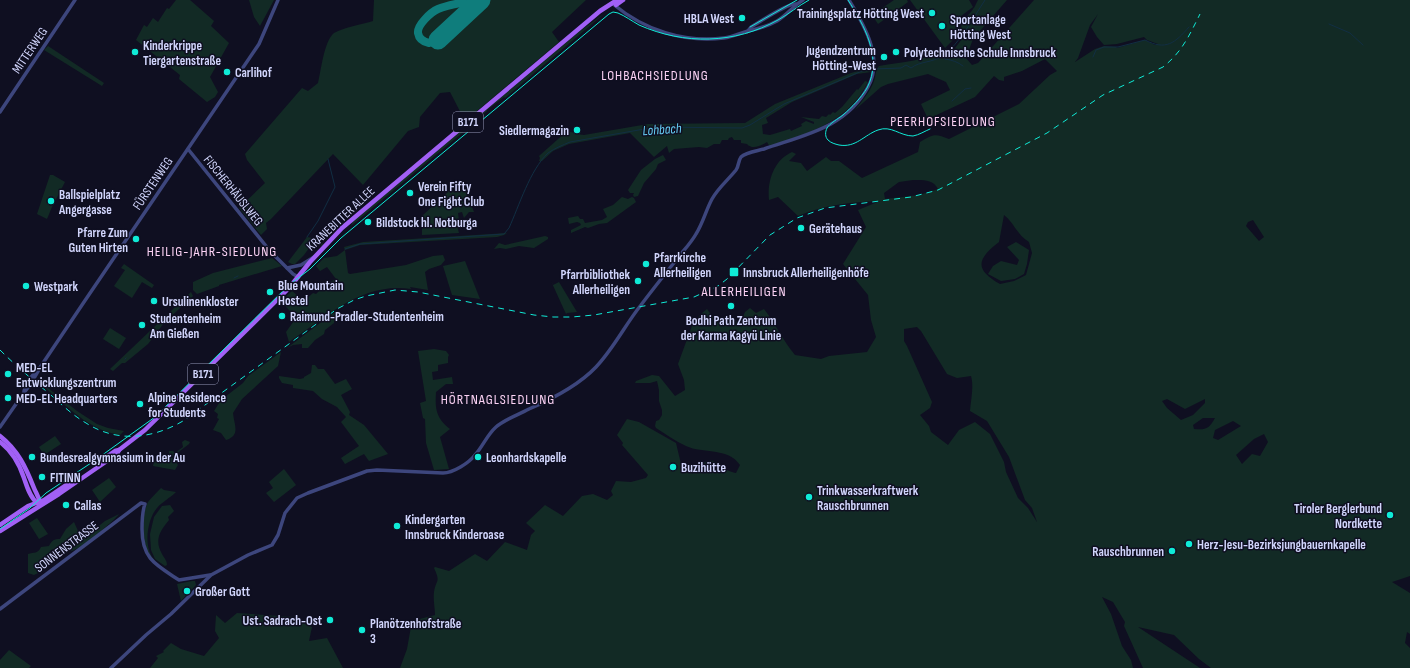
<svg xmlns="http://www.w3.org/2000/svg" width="1410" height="668" viewBox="0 0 1410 668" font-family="'Sofia Sans Condensed',sans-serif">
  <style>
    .green { fill: #122a25; fill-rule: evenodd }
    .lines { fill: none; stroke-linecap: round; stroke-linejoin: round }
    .stream { stroke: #112e43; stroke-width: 1 }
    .taxiway { stroke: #0f7d7c; stroke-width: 8 }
    .runway { stroke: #0f7d7c; stroke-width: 19 }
    .tertiary { stroke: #3d467d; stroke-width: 3.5 }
    .primary { stroke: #a160f5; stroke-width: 4.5 }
    .tram { stroke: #0febd7; stroke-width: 1 }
    .rail { stroke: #0febd7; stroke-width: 1; stroke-dasharray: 6 5; stroke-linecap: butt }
    .poi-dot { fill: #0febd7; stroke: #0f0f21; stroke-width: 1.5 }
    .labels { text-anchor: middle; stroke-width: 3; stroke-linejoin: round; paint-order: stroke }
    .shield { fill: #0f0f21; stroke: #979aba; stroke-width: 1 }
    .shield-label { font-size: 12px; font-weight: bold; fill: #d1d5fc }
    .poi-label { font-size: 13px; font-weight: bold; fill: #d1d5fc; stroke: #0f0f21; text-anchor: start }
    .street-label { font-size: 13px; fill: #d1d5fc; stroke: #0f0f21 }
    .neighbourhood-label { font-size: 14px; letter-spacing: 1px; fill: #fcd3f5; stroke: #0f0f21 }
    .water-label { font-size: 14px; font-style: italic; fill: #66cef5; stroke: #0f0f21 }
  </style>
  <rect width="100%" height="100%" fill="#0f0f21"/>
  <g class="green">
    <path d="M176 0H190L214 21 211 26 229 43 210 77 218 92 215 97 207 102 179 79 180 75 136 40 144 25 147 27 153 18 158 22 167 8 169 9Z"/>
    <path d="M249 0H274L260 26 254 17Z"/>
    <path d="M374 0H586L552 32 559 42 465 121 450 92 440 93 420 117 419 127 408 131 363 185 333 154 271 219 266 223 267 229 261 235 239 208 265 183 247 160 245 154 302 88 308 91 318 83C321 71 324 41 334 33 342 28 363 24 373 21Z"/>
    <path d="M894 0H907L908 2 878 24 872 15Z"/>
    <path d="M910 0H969L973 7 953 22 959 30 952 41 945 48Z"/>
    <path d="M978 0H1007L973 39 966 58 972 65 978 63 1034 0H1410V576L1392 582 1410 593V634L1407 632 1405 643 1410 648V668H1211L1199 659 1174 635 1138 627 1200 668H1143L1124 626 1125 622 1113 602 1102 597 1111 614 1122 646 1131 660 1133 668H400L407 649 412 621 435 615C435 608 433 600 434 592 436 579 441 583 434 568L435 567 449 571 475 554 487 561 505 542 527 550 531 535 535 531 526 523 545 505 563 516 582 496 593 494 607 500 613 495 611 491 616 481 631 482 646 478 648 475 622 445 623 443 617 435 627 419 639 422 676 443 681 464 695 470C717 449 716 470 736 473L740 465C728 447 703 454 686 446 675 441 666 434 656 428L655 426 656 421 659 420 662 415V410L659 401V390L657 381 650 383H635L636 381 652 375 659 376 675 396 685 390 684 380 678 364 693 323 701 314 707 309C720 327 724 331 743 317L745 312 750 308 756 313 764 309C776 324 783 341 795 355L821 359 829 356 867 352 876 337 871 320 868 295 843 264 866 227 858 210 880 201C852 202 823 205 798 216L778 197 769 200C767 181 774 160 792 152L796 154 789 161 801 163 807 171 826 157 831 161H839L862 178 918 152 920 142C933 134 935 133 949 139L1019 104 1050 75 1057 71 1045 59 1022 71 1004 77V81L999 80 994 76 975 97 928 119 921 104 950 90 946 82 928 74 888 84 881 87 855 110C862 101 870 92 874 81 876 76 875 70 879 66 902 62 926 61 947 48L949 56 965 35 961 29C963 14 967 19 973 9 975 7 976 3 978 0ZM1098 14 1091 27 1097 37 1104 45 1117 44 1144 37 1147 40 1158 44 1155 45 1145 40 1117 48 1116 47 1104 46 1095 49 1075 62 1078 58 1090 25ZM913 180C923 180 933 179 938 189L919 195 885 199 884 193 899 182ZM1004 215C1015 224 1017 235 1029 242L1032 253 1026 275 1014 281 1000 284C974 269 977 259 999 242ZM1253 220 1264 237 1259 241 1246 226 1248 222ZM917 327 921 331 947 374 957 378 971 376C974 386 971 399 970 411L987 421 1009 457 1025 500 1032 508 1037 522 1028 508 1018 498 1006 472 1004 462 990 434 975 422 959 430 948 445 931 432 929 426 920 415 930 408 932 402 907 346 904 341V329ZM1167 399 1185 409 1205 399V403L1193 415 1181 420 1167 408 1162 401ZM1203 418H1215C1209 429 1206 430 1194 429L1193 425ZM1233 421 1241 426 1218 440 1213 438 1215 430ZM1264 434 1268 442 1260 456 1252 454 1242 464 1236 455 1254 439Z"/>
    <path d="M605 13 505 98 504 97 487 110V111L480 117V118L351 226 353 221 382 197 580 31Z"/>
    <path d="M48 46 104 83 102 86 44 50Z"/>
    <path d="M868 68H871V72L857 74 792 102 766 118 768 123 762 125 763 134 770 135 790 129 791 131 802 126 801 124 806 121 814 124V122L801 117 819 119 822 116 826 117 829 114 830 115 833 112 835 113 842 107 857 89 858 90 865 81 868 82C848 123 809 132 770 147L767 142C761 146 752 150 747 144L741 143V140H734L732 137 729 138 728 140H722L720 144H714L707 148 699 147 674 149 669 153 667 146 654 157 630 133 569 144 553 151 542 161H539L540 158 539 156 566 132C572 131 578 135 584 135L648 124 745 123 775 104 851 73Z"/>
    <path d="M663 155 666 160 658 164 656 169 644 183 638 196 634 197 633 195 634 193H630L628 190 641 170 655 159Z"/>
    <path d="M50 175H53L65 182 52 207 47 219 37 214Z"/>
    <path d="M450 188 452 189 450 193H451L453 191 454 193 459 188 462 191 465 190 474 212H469L464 218 462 212 458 213 459 221 456 222 459 233 422 235V216L448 192Z"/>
    <path d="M622 197 628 199 632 197 634 198 636 202 607 223 599 224 588 228 585 227 571 233V230L581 225 580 223 577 222 569 224 568 218 578 216 580 219H583L585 223 602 220 607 217 603 209 613 205Z"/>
    <path d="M507 233 504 235 497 237 360 245 345 250 348 273 350 274 406 265 433 256 443 255 445 260 441 265 429 269 425 272 428 290 410 287 411 289C361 282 327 317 289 342L286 332 296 318 281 301 292 291 304 301 313 293 316 294 326 284 336 279 327 267 320 271 316 266 324 258 337 256 345 250 344 247 363 242Z"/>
    <path d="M545 236 548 237V239L534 248 519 246 506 249 500 248 494 249 499 243 505 245Z"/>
    <path d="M307 237 317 239 323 244 322 246 317 243 312 244 304 255 295 264H292L288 262Z"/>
    <path d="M1016 242 1029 250 1027 264 1024 274 1015 279 1001 281 988 274 993 266 1001 261 1017 265 1019 260 1007 247Z"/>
    <path d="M272 258 282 266 219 285V286L197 294 193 290V282L213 273Z"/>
    <path d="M465 261 480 299 452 295 443 266Z"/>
    <path d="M124 264 154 285 152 288 142 282 132 298 114 286 125 270 121 268Z"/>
    <path d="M551 281 553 285 559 282 577 312 567 313 566 314Z"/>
    <path d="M191 292 193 296 164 323 148 344 125 363H122L113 371 110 369Z"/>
    <path d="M336 311 334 323 325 330 324 334 315 340 308 348H302V344L293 345 287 348Z"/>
    <path d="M110 328 126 338 119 349 103 339Z"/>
    <path d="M434 349 446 351 449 355 448 357V363L438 365V371L432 372 433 380 452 377 453 384H446L436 392C435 409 436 418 450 429L440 437 449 469 434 470 426 443 425 419 423 418 420 403 426 401 418 351Z"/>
    <path d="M281 352 278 366 242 399 233 413C234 425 241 435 226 440L221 433 213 430 219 419 217 418 218 414 214 411 221 400 243 383 248 376Z"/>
    <path d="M312 365H315L318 369H324L335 384 346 379 352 389 341 395 350 412 349 415 364 425 388 454 369 461 364 454 345 464 341 458 359 446 341 422 346 417 337 407 322 399 313 391 293 388V385L282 383 279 378V376L300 379 304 378V377L311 373Z"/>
    <path d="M38 380 77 411 97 424 108 428 124 431 120 435C93 431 73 412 53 395 48 390 42 384 37 381Z"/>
    <path d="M55 436 61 444 44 455 39 447Z"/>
    <path d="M185 440 190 442 189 444 172 457 178 465 175 470 153 466 154 461H159L169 456V451H173L175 453 183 447 182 442Z"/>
    <path d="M284 469 296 485 274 502 266 493 273 488 269 482Z"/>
    <path d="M109 478 116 487 100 502 92 490Z"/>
    <path d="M161 488 164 490 176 492C170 498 162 502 157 508 148 518 144 542 151 555 153 560 160 564 163 568 160 565 156 563 153 560 142 548 140 517 148 502 152 497 157 492 161 488Z"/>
    <path d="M170 505 174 511 168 517 169 520C160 531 154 540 162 554 164 558 167 560 167 565L165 566 155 559 151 550 150 534 154 517 162 506Z"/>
    <path d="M119 514C113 522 84 546 74 550 69 553 64 550 60 547L51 550 48 555 49 560 47 564 43 566V568L40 570V572L34 575 28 573V554C34 552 38 554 41 547L49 546C52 540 54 539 60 539L66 529 74 522 78 531 77 533 79 536 92 529H95L105 521Z"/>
    <path d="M37 518 48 534 39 539 29 523Z"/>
    <path d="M192 581H195L196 585 181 601 177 584Z"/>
    <path d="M237 613 294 617V619L312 627 309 641 327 638 343 668H150L158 658 156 656 164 652 163 651 171 643 181 649 204 656 219 638 215 631 216 615 225 623Z"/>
    <path d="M9 650 31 666 29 668H0V660Z"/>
  </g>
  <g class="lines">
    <g class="stream">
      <path d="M1329 24 1350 33 1363 45"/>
      <path d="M943 57 945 59C952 60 958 62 963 66"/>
      <path d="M1093 57 1096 50 1104 47H1118L1145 40C1166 51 1175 43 1189 27"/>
      <path d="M874 69 901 68 906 65 911 68C920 61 932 63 942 56 960 44 973 18 985 0"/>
      <path d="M952 101 965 89 971 88"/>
      <path d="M307 237 318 221 335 187 328 159"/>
      <path d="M345 249 360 244 504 234 509 228C519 206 530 170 548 153 555 148 563 145 570 142L656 127 742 128 750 125 784 104 862 71 871 70"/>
      <path d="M234 278 238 276"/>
      <path d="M125 359 126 358"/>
    </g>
    <path class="taxiway" d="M438 40 429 43C424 42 419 39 418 33 417 25 431 12 438 9 449 4 464 3 475 0"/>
    <path class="runway" d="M438 40 481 0"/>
    <g class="tertiary">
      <path d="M613 4C644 30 684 43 724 38 733 37 740 33 748 31 758 29 768 26 777 21 787 15 793 6 803 0"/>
      <path d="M747 32 751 27C760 22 787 3 796 4"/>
      <path d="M0 112 75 0"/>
      <path d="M188 149 270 251 293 274 298 277"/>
      <path d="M287 268 301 265 314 257"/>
      <path d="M24 391 27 382 39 368"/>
      <path d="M0 427 23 394 30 385 41 366 84 302 259 44 278 0"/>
      <path d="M0 609 141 503 145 504C142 512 142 521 142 529 142 559 156 565 179 580L210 575"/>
      <path d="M111 668 146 635 171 614 211 575 248 555 272 545 278 535 285 513 297 498 308 493 367 471 377 470 443 473C453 473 469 463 475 455 483 446 487 435 496 427 505 419 518 415 529 409 552 399 579 385 596 367 614 348 625 325 641 305 653 289 665 274 677 259 683 251 691 243 696 234 703 223 706 210 712 199 718 188 728 180 736 170 739 166 738 161 741 157 746 152 757 151 764 149 804 135 846 128 868 87 884 58 864 25 849 0"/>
    </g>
    <g class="primary">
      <path d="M616 5 623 0"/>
      <path d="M0 436C18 450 26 468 34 488 36 493 39 497 40 503"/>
      <path d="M0 442C12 451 19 463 24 478 27 487 30 497 37 503"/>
      <path d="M99 462 115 451 119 450"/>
      <path d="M0 525 28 506 44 500 78 477"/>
      <path d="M0 531 59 494 117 454 119 450 145 430 289 288 310 262 342 228 600 11 617 0"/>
    </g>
    <g class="tram">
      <path d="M848 0C864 25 883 58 867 88 861 98 852 107 843 115 838 119 830 123 827 128 825 132 825 137 828 140 831 143 835 144 839 145 856 148 864 135 878 130 891 125 900 136 913 136 919 135 925 131 930 129"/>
      <path d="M750 27 797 0"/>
      <path d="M0 529 30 508 46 493 94 461 155 417 289 285 310 269 341 238 609 14 613 12 618 13C625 16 632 21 639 25 684 45 735 44 778 20 789 14 798 6 809 0"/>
    </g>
    <path class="rail" d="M0 350C16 366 34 381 52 396 63 406 74 416 86 423 117 443 152 439 183 421L337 309 354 300 366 296 395 290 418 292 534 315 553 317H572L594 315 694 297 718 286 727 279 770 235 797 218 825 208 911 197 938 190 1047 133 1103 95 1163 67C1182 52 1189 36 1200 14"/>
  </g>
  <g class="poi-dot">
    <circle cx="932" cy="13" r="4"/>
    <circle cx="742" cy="18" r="4"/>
    <circle cx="942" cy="26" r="4"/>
    <circle cx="135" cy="52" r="4"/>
    <circle cx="896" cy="52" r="4"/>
    <circle cx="884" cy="57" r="4"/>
    <circle cx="227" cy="72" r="4"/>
    <circle cx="577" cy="130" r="4"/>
    <circle cx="410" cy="193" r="4"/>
    <circle cx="51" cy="201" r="4"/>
    <circle cx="368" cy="222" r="4"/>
    <circle cx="801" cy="228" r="4"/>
    <circle cx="136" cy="239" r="4"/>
    <circle cx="646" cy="264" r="4"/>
    <rect x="729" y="267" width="10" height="10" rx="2"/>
    <circle cx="638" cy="281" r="4"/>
    <circle cx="26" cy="286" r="4"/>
    <circle cx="270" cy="292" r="4"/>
    <circle cx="154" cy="301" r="4"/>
    <circle cx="731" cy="306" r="4"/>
    <circle cx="282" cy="316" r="4"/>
    <circle cx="142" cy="325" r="4"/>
    <circle cx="8" cy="374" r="4"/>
    <circle cx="8" cy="398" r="4"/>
    <circle cx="140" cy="404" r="4"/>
    <circle cx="32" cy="457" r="4"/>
    <circle cx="478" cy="457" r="4"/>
    <circle cx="673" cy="467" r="4"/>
    <circle cx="42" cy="477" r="4"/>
    <circle cx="809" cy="497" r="4"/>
    <circle cx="66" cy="505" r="4"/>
    <circle cx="1390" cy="515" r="4"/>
    <circle cx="397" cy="526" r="4"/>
    <circle cx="1189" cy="544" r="4"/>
    <circle cx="1172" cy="551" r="4"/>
    <circle cx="187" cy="591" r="4"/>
    <circle cx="330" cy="620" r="4"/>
    <circle cx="362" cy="630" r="4"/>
  </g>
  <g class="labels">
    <g class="shield">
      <rect x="453" y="112" width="30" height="20" rx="3"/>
      <rect x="188" y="364" width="30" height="20" rx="3"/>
    </g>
    <g class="shield-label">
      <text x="468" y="126">B171</text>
      <text x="203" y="378">B171</text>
    </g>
    <g class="poi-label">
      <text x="924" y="18" text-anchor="end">Trainingsplatz Hötting West</text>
      <text x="734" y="23" text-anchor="end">HBLA West</text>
      <text x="950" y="24">Sportanlage<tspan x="950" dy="15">Hötting West</tspan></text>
      <text x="143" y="50">Kinderkrippe<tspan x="143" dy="15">Tiergartenstraße</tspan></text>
      <text x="876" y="55" text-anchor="end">Jugendzentrum<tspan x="876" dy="15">Hötting-West</tspan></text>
      <text x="904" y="57">Polytechnische Schule Innsbruck</text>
      <text x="235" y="77">Carlihof</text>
      <text x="569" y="135" text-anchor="end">Siedlermagazin</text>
      <text x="418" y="191">Verein Fifty<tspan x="418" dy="15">One Fight Club</tspan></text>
      <text x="59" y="199">Ballspielplatz<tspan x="59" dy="15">Angergasse</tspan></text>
      <text x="376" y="227">Bildstock hl. Notburga</text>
      <text x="809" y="233">Gerätehaus</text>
      <text x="128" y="237" text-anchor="end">Pfarre Zum<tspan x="128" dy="15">Guten Hirten</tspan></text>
      <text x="654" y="262">Pfarrkirche<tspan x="654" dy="15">Allerheiligen</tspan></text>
      <text x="743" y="277">Innsbruck Allerheiligenhöfe</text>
      <text x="630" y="279" text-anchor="end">Pfarrbibliothek<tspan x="630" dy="15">Allerheiligen</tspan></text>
      <text x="278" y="290">Blue Mountain<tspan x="278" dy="15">Hostel</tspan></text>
      <text x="34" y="291">Westpark</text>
      <text x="162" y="306">Ursulinenkloster</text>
      <text x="290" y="321">Raimund-Pradler-Studentenheim</text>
      <text x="150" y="323">Studentenheim<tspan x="150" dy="15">Am Gießen</tspan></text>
      <text x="731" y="325" text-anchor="middle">Bodhi Path Zentrum<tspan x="731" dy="15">der Karma Kagyü Linie</tspan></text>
      <text x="16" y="372">MED-EL<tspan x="16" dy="15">Entwicklungszentrum</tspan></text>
      <text x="148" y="402">Alpine Residence<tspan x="148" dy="15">for Students</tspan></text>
      <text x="16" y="403">MED-EL Headquarters</text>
      <text x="40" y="462">Bundesrealgymnasium in der Au</text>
      <text x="486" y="462">Leonhardskapelle</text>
      <text x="681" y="472">Buzihütte</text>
      <text x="50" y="482">FITINN</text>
      <text x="817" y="495">Trinkwasserkraftwerk<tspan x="817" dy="15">Rauschbrunnen</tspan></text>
      <text x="74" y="510">Callas</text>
      <text x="1382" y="513" text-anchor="end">Tiroler Berglerbund<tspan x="1382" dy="15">Nordkette</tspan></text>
      <text x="405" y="524">Kindergarten<tspan x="405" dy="15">Innsbruck Kinderoase</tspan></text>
      <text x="1197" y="549">Herz-Jesu-Bezirksjungbauernkapelle</text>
      <text x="1164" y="556" text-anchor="end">Rauschbrunnen</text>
      <text x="195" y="596">Großer Gott</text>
      <text x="322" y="625" text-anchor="end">Ust. Sadrach-Ost</text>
      <text x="370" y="628">Planötzenhofstraße<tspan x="370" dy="15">3</tspan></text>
    </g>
    <g class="street-label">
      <text transform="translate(29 50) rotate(-56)" y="5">MITTERWEG</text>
      <text transform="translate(152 183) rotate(-56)" y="5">FÜRSTENWEG</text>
      <text transform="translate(234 190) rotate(51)" y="5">FISCHERHÄUSLWEG</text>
      <text transform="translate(340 218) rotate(-43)" y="5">KRANEBITTER ALLEE</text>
      <text transform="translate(66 546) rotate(-37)" y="5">SONNENSTRASSE</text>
    </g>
    <g class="neighbourhood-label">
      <text x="655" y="80">LOHBACHSIEDLUNG</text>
      <text x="943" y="126">PEERHOFSIEDLUNG</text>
      <text x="212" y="256">HEILIG-JAHR-SIEDLUNG</text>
      <text x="744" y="296">ALLERHEILIGEN</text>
      <text x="498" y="404">HÖRTNAGLSIEDLUNG</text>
    </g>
    <g class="water-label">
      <text transform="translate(662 129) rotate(-4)" y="5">Lohbach</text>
    </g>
  </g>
</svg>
